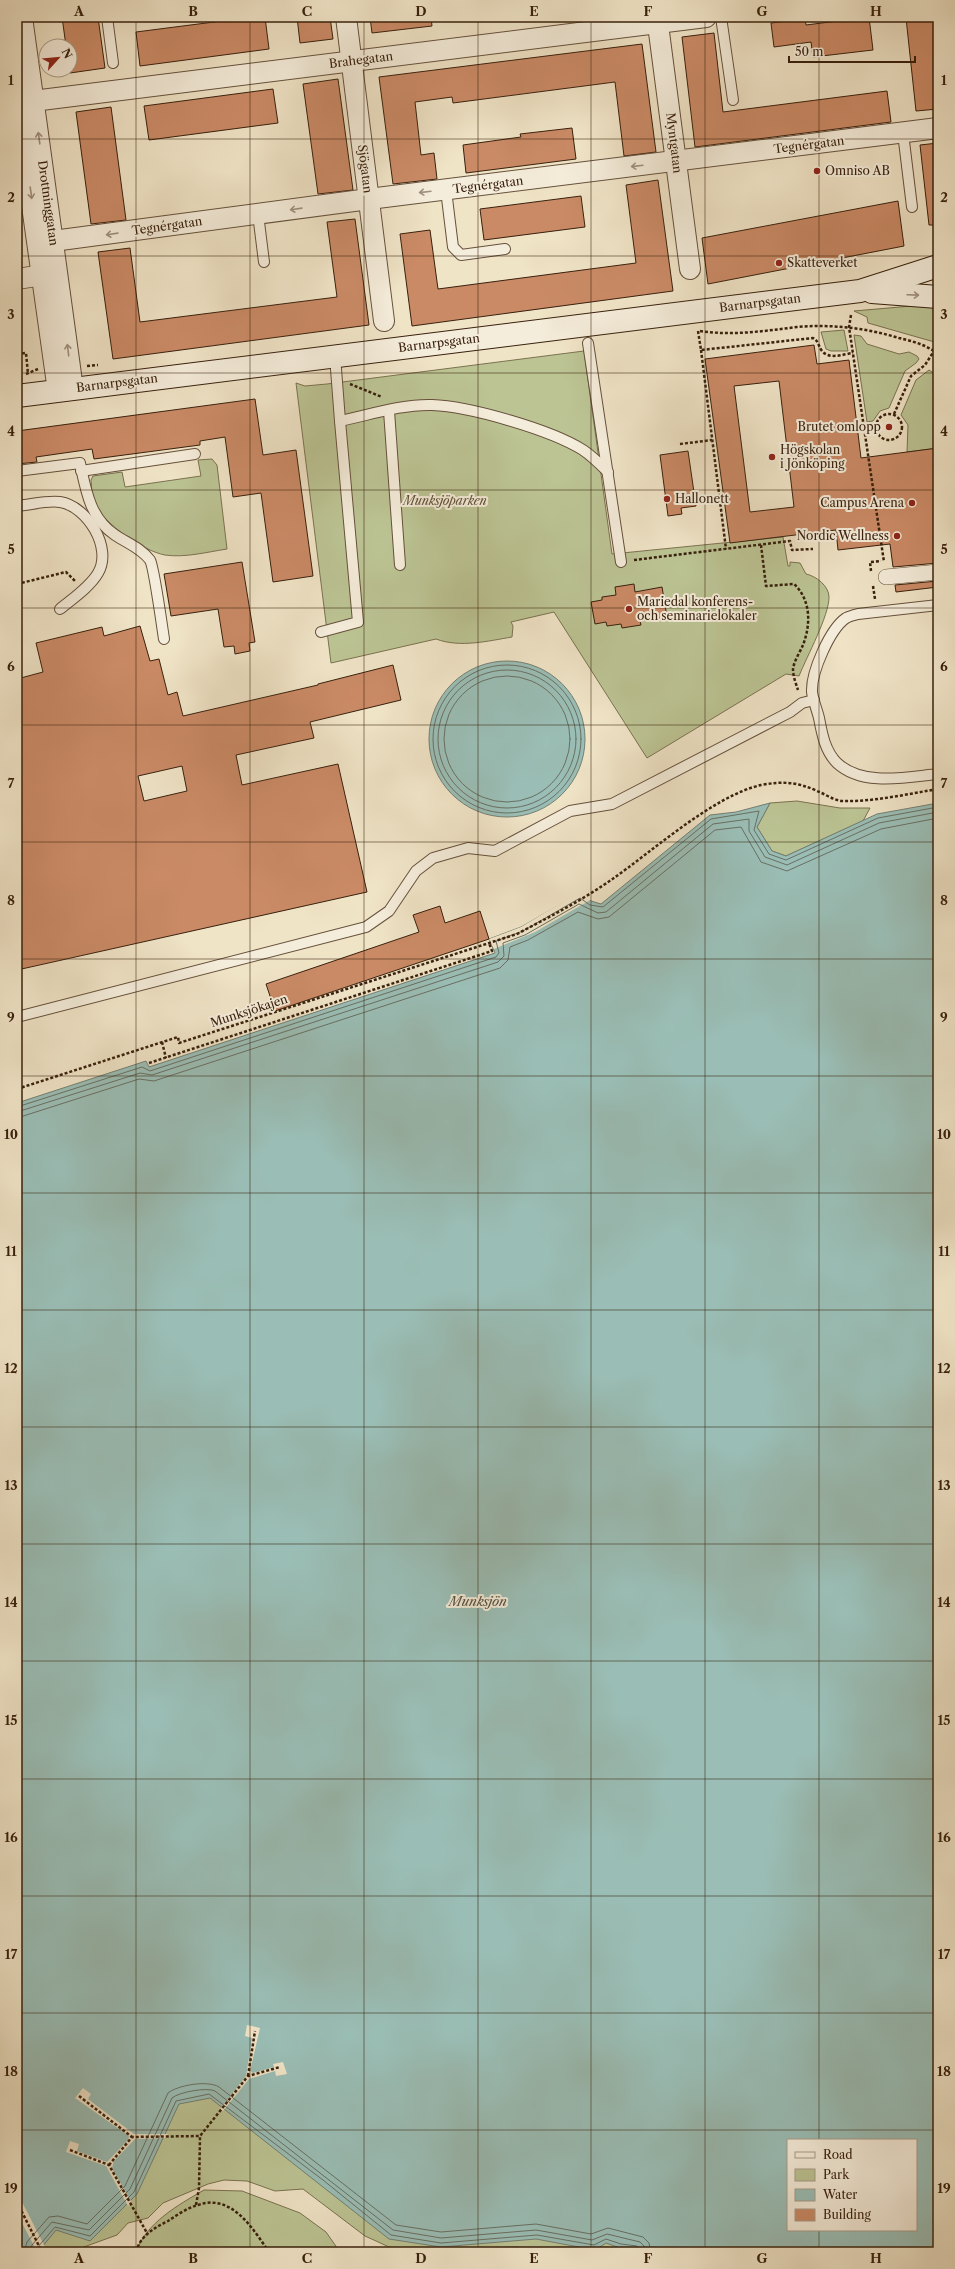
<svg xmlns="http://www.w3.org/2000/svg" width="955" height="2269" viewBox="0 0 955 2269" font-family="'Libre Caslon Text',serif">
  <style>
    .green { fill: #bcc494; stroke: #7a7250 }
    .water { fill: #9abeb6; stroke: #737f72; fill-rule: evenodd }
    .pier { fill: #f0e4c7 }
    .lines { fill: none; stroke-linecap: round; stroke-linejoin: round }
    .shore { stroke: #696f62; stroke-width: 1 }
    .building { fill: #ca8a66; stroke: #38200d; fill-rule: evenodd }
    .service-casing { stroke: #66513c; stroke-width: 12 }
    .pedestrian-casing { stroke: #66513c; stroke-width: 16 }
    .minor-casing { stroke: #66513c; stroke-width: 22 }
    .secondary-casing { stroke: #38200d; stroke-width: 24 }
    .path { stroke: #38200d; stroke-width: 2.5; stroke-dasharray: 3 2; stroke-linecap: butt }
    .service { stroke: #f5eddb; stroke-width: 10 }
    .pedestrian { stroke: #f5eddb; stroke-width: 15 }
    .minor { stroke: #f5eddb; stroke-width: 20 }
    .secondary { stroke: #f5eddb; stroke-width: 22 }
    .oneway { stroke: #a0917e }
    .grid { fill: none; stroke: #38200d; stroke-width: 1; stroke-opacity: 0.55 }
    .poi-dot { fill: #8f2418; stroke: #f5eddb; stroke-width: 1.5 }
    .labels { text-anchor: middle; stroke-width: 4; stroke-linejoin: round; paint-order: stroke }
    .street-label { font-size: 12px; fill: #38200d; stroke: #f5eddb }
    .poi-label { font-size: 12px; fill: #38200d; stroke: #f5eddb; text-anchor: start }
    .park-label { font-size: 12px; font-style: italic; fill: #605136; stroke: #f5eddb }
    .water-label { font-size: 13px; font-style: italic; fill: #554f40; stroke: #f5eddb }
    .neatline { fill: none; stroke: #38200d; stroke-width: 1.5 }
    .grid-label { font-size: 13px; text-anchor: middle; font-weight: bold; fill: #38200d }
  </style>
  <rect width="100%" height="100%" fill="#f0e4c7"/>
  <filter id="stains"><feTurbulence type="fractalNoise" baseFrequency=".005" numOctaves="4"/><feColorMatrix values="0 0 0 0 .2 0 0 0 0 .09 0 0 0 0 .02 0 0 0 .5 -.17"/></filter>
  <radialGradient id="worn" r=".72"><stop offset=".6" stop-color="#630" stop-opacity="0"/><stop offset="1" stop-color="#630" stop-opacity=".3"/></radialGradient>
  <g class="green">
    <path d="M923 305 938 309V343L868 323 867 317 854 311Z"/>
    <path d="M844 330 848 351H831L826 349 821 332Z"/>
    <path d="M854 335 861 336 867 344 899 354 909 352 917 356 919 359 916 363 905 371 889 408 880 411 873 421 867 422Z"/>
    <path d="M584 351 612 554 783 537 788 566H790V562L800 563 806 574C816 576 829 586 829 597 829 616 807 656 799 676L786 674 647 758 554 612 511 622 513 626 512 637C488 641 460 648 436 639L331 663 296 383 305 386 327 384Z"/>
    <path d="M929 370 938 376V448L907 452 908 425 901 415 916 380Z"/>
    <path d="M212 459 217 465 227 549C207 552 185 558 165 555 143 551 105 524 94 504 91 498 92 487 91 480L93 476 122 472 125 487 201 476 198 460Z"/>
    <path d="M797 801 840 808H870L863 821 786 856 772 851 757 827 770 803Z"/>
    <path d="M111 2040 671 2252H549L516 2247 400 2252 365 2236 303 2189 275 2191 247 2181 224 2180 208 2184 163 2203 148 2218 128 2223 117 2235 70 2252H17V2230Z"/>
    <path d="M204 2190 242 2191 300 2213 326 2232 340 2252H136C146 2223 178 2205 204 2190Z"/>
  </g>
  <g class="water">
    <circle cx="507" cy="739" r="78"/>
    <path d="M770 803 757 827 772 851 786 856 877 814 938 803V2252H653L620 2248 606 2243 595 2250 536 2239 441 2247 389 2239 210 2098 179 2104 137 2194 90 2241 56 2230 38 2252H17V1103L146 1061 149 1067 495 953 489 939 521 927 582 892 591 901 601 904 710 815 736 812ZM788 2140H916V2230H788Z"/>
  </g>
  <g class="pier">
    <path d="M583 890 592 899 535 932 494 949 489 939 521 927Z"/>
    <path d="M247 2025 260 2028 250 2071 253 2073 274 2067 273 2064 283 2062 287 2074 276 2076 275 2071 249 2079 223 2111 220 2109 246 2076 252 2038 245 2036Z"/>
    <path d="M83 2088 91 2094 88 2099 134 2134H168L166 2138 135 2139 114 2161 112 2168 132 2203 128 2206 106 2166 66 2152 70 2141 79 2144 77 2151 107 2162 128 2140 129 2136 75 2098Z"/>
    <path d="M17 2192 45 2247 41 2252H37L17 2213Z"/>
  </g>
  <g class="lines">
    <g class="shore">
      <circle cx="507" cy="739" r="74"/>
      <circle cx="507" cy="739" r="69"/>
      <circle cx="507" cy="739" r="63"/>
      <path d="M17 1107 142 1067 150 1071 496 957 499 953 496 941 523 931 580 898 590 905 603 907 711 819 759 811 754 830 769 854 786 860 878 818 938 807"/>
      <path d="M17 1112 140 1073 152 1075 498 962 504 956 503 943 525 935 579 904 598 913 606 912 713 824 749 819V831L765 857 787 865 879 823 938 812"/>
      <path d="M17 1118 139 1079 154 1081 500 968 508 960 510 947 528 940 578 912 598 919 609 917 715 830 741 827 761 862 787 871 881 829 938 818"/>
      <path d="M24 2252 27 2242 49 2217 58 2216 87 2224 125 2186 168 2093C178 2085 208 2080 219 2087L396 2225 441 2232 536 2224 591 2234 608 2228 643 2237 649 2243 651 2252"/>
      <path d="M30 2252 32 2245 52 2222 89 2230 130 2189 172 2098C179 2092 207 2087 215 2091L393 2230 441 2238 536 2230 592 2240 607 2234 640 2242 644 2246 645 2252"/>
      <path d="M36 2252 37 2248 55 2227 90 2236 134 2192 176 2101 209 2094 323 2180 391 2235 441 2243 537 2235 594 2245 606 2239 621 2244 637 2246 640 2252"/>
    </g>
  </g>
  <g class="building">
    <path d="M62 17H98L105 68 70 73V46H66Z"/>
    <path d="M253 17H265L269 49 140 66 136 32Z"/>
    <path d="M297 17H330L333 39 300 43Z"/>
    <path d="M370 17H431L432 26 372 33Z"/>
    <path d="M869 17 873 50 813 57 811 42 774 47 771 23 805 19 806 25Z"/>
    <path d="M917 17H938V109L916 111 906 18Z"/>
    <path d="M714 33 723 112 887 91 891 122 695 147 682 37Z"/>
    <path d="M642 44 656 152 624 156 615 82 453 103 452 97 415 102 421 155 434 153 437 179 393 184 379 77Z"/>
    <path d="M338 79 353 190 318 194 303 84Z"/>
    <path d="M273 89 278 123 149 140 144 106Z"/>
    <path d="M111 107 126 220 91 224 76 112Z"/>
    <path d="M572 128 576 159 466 173 463 145 521 137 520 134Z"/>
    <path d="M938 143V225H929L920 145Z"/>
    <path d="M658 180 673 291 412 326 400 234 430 230 438 289 636 263 626 185Z"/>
    <path d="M581 196 585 227 484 240 480 209Z"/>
    <path d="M898 201 904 246 708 284 702 238Z"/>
    <path d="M355 219 369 325 113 359 98 252 130 248 140 322 337 297 327 222Z"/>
    <path d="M814 345 817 364 849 360 861 458 938 448V563L893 567 890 544 838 550 836 530 730 543 705 359ZM779 381 794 507 750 512 734 386Z"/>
    <path d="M255 399 263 455 296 450 313 576 273 582 261 493 233 497 225 437 200 441V445L94 459 92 449 36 457 37 462 17 464V431Z"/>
    <path d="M688 451 696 506 681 508 682 514 668 516 660 455Z"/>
    <path d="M242 562 255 642 249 643 250 651 235 654 234 646 224 647 218 609 171 616 164 574Z"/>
    <path d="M938 581V587L896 592 895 585Z"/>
    <path d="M634 584 635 592 662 587 667 617 640 621 641 625 622 628 621 624 607 626 606 622 595 624 591 602 602 600V597L616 595 615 587Z"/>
    <path d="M140 626 150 661 159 659 168 695 177 692 183 716 318 685V684L393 665 401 700 310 722 314 738 236 755 242 785 338 764 367 892 17 970V679L43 672 36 643 102 627 104 636ZM182 766 187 791 144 801 138 776Z"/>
    <path d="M440 906 445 923 480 911 489 939 275 1011 266 984 419 932 413 915Z"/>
  </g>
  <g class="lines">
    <g class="service-casing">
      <g id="service">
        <path d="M107 17 113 63"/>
        <path d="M721 17 733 100"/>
        <path d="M903 133 912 207"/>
        <path d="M446 190 453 247 461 255 505 249"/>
        <path d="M258 214 264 262"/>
        <path d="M588 343 621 562"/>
        <path d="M335 356 340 421C369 415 402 404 432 405 469 406 551 430 583 450 592 456 600 464 608 472"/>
        <path d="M389 411 400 565"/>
        <path d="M17 471 80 463C86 491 90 518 115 535 127 543 141 548 150 560 154 567 162 626 164 639"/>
        <path d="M81 471 195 454"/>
        <path d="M17 506C30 505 47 500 60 502 87 506 113 548 98 573 90 587 72 599 60 609"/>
        <path d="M938 605 858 614C854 615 850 616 846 618 830 629 811 672 812 692 813 700 817 710 819 718 822 734 825 751 837 763 863 787 907 777 938 774"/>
        <path d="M321 632 358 622 340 421"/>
        <path d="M17 1017 366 927 389 911 416 871 433 858 468 848 495 851 570 811 612 804 790 712 802 703 814 700"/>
      </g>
    </g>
    <g class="pedestrian-casing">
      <path id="pedestrian" d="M886 577 938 572"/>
    </g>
    <g class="minor-casing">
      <g id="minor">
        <path d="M22 17 73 389"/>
        <path d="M346 17 384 321"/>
        <path d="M657 17 690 269"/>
        <path d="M17 99 58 391"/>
        <path d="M17 103 706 17"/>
        <path d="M38 243 369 199 938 128"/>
        <path d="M17 279 56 273"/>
      </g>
    </g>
    <g class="secondary-casing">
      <g id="secondary">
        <path d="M872 292 938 297"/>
        <path d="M17 396 860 291 938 266"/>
      </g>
    </g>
    <g class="path">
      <path d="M735 21 768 17"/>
      <path d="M851 315 849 327 884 562"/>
      <path d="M698 331 701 350 813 338C819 341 818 346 822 351 829 360 844 354 853 353"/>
      <path d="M700 331C733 336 764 331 797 327 832 324 866 328 899 338 912 341 927 345 938 354"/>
      <path d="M701 350 726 549"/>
      <path d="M17 354 26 353 28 374"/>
      <path d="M87 366 98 365"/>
      <path d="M26 374 38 369"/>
      <path d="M350 384 382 397"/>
      <circle cx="889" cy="427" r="13"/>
      <path d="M894 414 911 376 925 365 934 351H938"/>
      <path d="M857 431 876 429"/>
      <path d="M680 444 712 440"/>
      <path d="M761 545 766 586 794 584C811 600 811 624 803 645 800 652 794 661 793 669 793 676 796 684 798 690"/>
      <path d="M634 560 790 541 792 550 813 549"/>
      <path d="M871 571 870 562 881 561"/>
      <path d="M17 584 66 572 75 581"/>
      <path d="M873 586 875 599"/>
      <path d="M162 1042 166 1058"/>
      <path d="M149 1063 492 951 489 943"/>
      <path d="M17 1089 178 1037 179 1043 517 934C549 917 581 901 611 880 653 851 713 796 761 785 782 781 798 782 817 791 825 794 833 800 842 801 874 802 907 794 938 789"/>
      <path d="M248 2076 255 2031"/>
      <path d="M79 2096 132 2137"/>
      <path d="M70 2150 109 2165 147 2233"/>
      <path d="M109 2165 132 2137 200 2136 248 2076 280 2067"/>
      <path d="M17 2202 42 2252"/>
      <path d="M196 2205 199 2188 200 2136"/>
      <path d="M136 2252C140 2236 154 2228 168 2221 177 2215 187 2208 198 2205 232 2193 253 2229 269 2252"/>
    </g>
    <use href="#service" class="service"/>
    <use href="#pedestrian" class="pedestrian"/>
    <use href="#minor" class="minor"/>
    <use href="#secondary" class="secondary"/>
  </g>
  <defs><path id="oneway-shaft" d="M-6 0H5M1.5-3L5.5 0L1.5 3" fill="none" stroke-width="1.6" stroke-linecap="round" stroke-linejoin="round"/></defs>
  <g class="oneway">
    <use href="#oneway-shaft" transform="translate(39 138) rotate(-98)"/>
    <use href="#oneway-shaft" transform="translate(637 166) rotate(173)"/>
    <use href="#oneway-shaft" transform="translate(425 192) rotate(173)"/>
    <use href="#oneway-shaft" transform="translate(31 193) rotate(82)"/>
    <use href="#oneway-shaft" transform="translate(296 209) rotate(172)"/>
    <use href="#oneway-shaft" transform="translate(112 234) rotate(172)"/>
    <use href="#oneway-shaft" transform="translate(913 295) rotate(2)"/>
    <use href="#oneway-shaft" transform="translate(68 350) rotate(-97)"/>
  </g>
  <path class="grid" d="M136 17V2252M250 17V2252M364 17V2252M478 17V2252M591 17V2252M705 17V2252M819 17V2140M17 139H938M17 256H938M17 373H938M17 490H938M17 608H938M17 725H938M17 842H938M17 959H938M17 1076H938M17 1193H938M17 1310H938M17 1427H938M17 1544H938M17 1661H938M17 1779H938M17 1896H938M17 2013H938M17 2130H938M819 2230V2252"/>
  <g class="poi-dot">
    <circle cx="817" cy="171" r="4"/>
    <circle cx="779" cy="263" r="4"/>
    <circle cx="889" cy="427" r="4"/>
    <circle cx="772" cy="457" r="4"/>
    <circle cx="667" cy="499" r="4"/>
    <circle cx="912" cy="503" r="4"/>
    <circle cx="897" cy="536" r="4"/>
    <circle cx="629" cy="609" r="4"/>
  </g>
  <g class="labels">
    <g class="street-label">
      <text transform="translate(361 60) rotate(-7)" y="4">Brahegatan</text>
      <text transform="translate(674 143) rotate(83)" y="4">Myntgatan</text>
      <text transform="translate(809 145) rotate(-7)" y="4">Tegnérgatan</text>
      <text transform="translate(365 169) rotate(83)" y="4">Sjögatan</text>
      <text transform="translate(488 185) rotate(-7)" y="4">Tegnérgatan</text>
      <text transform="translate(48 203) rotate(82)" y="4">Drottninggatan</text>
      <text transform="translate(167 226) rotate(-8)" y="4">Tegnérgatan</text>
      <text transform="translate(760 303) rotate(-7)" y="4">Barnarpsgatan</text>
      <text transform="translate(439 343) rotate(-7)" y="4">Barnarpsgatan</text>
      <text transform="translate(117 383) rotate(-7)" y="4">Barnarpsgatan</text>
      <text transform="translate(249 1011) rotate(-18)" y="4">Munksjökajen</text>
    </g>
    <g class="poi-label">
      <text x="825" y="175">Omniso AB</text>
      <text x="787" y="267">Skatteverket</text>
      <text x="881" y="431" text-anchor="end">Brutet omlopp</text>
      <text x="780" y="454">Högskolan<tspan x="780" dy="14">i Jönköping</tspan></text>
      <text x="675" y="503">Hallonett</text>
      <text x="904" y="507" text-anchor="end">Campus Arena</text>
      <text x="889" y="540" text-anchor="end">Nordic Wellness</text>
      <text x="637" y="606">Mariedal konferens-<tspan x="637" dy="14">och seminarielokaler</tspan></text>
    </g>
    <g class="park-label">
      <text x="445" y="505">Munksjöparken</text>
    </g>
    <g class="water-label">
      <text x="478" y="1606">Munksjön</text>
    </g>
  </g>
  <rect width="955" height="2269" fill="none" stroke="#f0e4c7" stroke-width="44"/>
  <rect x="787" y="2139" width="130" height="92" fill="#f5eddb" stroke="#a99b89"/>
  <rect x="795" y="2152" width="20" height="6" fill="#f5eddb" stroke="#a99b89"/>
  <text x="823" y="2159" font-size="12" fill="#38200d">Road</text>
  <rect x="795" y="2169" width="20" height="12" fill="#bcc494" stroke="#a99b89"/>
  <text x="823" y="2179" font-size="12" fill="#38200d">Park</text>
  <rect x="795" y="2189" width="20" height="12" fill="#9abeb6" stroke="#a99b89"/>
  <text x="823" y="2199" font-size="12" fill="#38200d">Water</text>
  <rect x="795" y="2209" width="20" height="12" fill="#ca8a66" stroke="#a99b89"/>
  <text x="823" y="2219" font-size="12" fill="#38200d">Building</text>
  <g transform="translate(58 58) rotate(63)"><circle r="19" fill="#f5eddb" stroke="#a99b89"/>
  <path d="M0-3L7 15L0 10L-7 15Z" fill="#8f2418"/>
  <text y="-6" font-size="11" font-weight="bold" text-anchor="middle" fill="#38200d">N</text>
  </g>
  <path d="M789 56v6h126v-6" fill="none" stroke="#38200d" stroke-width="2"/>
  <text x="795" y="56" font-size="12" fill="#38200d" stroke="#f5eddb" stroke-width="3" paint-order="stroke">50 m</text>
  <rect x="22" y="22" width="911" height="2225" class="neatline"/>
  <g class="grid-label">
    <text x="79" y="16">A</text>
    <text x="193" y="16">B</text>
    <text x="307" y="16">C</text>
    <text x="421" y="16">D</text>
    <text x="534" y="16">E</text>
    <text x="648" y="16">F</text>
    <text x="762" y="16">G</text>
    <text x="876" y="16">H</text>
    <text x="11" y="85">1</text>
    <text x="944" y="85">1</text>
    <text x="11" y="202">2</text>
    <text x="944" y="202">2</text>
    <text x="11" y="319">3</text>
    <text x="944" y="319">3</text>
    <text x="11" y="436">4</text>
    <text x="944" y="436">4</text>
    <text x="11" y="554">5</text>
    <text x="944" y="554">5</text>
    <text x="11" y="671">6</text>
    <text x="944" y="671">6</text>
    <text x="11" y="788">7</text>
    <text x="944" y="788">7</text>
    <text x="11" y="905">8</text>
    <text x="944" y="905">8</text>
    <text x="11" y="1022">9</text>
    <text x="944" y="1022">9</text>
    <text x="11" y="1139">10</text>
    <text x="944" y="1139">10</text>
    <text x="11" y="1256">11</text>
    <text x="944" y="1256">11</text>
    <text x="11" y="1373">12</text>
    <text x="944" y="1373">12</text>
    <text x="11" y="1490">13</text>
    <text x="944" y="1490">13</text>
    <text x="11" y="1607">14</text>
    <text x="944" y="1607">14</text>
    <text x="11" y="1725">15</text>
    <text x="944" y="1725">15</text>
    <text x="11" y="1842">16</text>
    <text x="944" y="1842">16</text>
    <text x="11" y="1959">17</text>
    <text x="944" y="1959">17</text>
    <text x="11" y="2076">18</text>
    <text x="944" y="2076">18</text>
    <text x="11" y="2193">19</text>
    <text x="944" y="2193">19</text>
    <text x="79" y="2263">A</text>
    <text x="193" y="2263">B</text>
    <text x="307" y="2263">C</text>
    <text x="421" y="2263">D</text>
    <text x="534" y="2263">E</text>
    <text x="648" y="2263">F</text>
    <text x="762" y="2263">G</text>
    <text x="876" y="2263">H</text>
  </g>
  <rect width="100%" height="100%" filter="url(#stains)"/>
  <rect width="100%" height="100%" fill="url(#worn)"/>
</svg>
